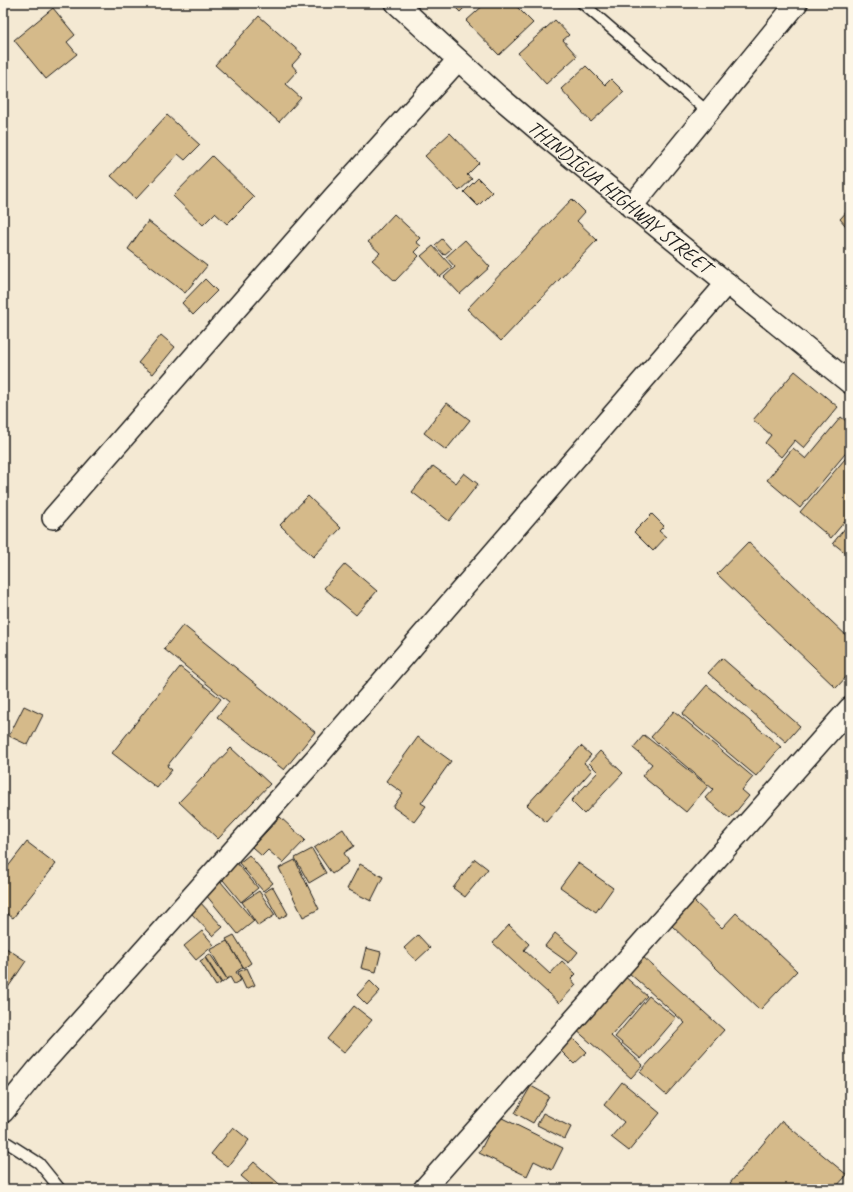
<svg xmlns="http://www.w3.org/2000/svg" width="853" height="1192" viewBox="0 0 853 1192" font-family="Caveat,sans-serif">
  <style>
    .building { fill: #d5ba8a; stroke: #1c1c1c }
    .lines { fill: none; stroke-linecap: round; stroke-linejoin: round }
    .service-casing { stroke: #1c1c1c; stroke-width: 13 }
    .minor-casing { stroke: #1c1c1c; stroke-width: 24 }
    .service { stroke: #fcf5e5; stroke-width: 10 }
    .minor { stroke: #fcf5e5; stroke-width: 21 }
    .labels { text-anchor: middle; stroke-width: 3; stroke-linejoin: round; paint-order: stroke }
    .street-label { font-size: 20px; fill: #1c1c1c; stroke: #fcf5e5 }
  </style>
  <rect width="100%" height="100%" fill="#f4e9d3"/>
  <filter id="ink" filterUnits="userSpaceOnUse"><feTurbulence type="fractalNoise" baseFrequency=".025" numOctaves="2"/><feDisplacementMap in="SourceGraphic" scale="8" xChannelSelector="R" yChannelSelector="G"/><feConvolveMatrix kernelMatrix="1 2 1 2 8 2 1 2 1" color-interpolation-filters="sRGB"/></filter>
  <g filter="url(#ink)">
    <g class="building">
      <path d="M451 3H469L460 12Z"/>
      <path d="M486 3H515L514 4 533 23 499 55 466 21Z"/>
      <path d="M53 8 75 35 67 42 77 54 46 79 14 40Z"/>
      <path d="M259 16 302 54 292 65 297 71 285 84 301 98 279 122 215 65Z"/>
      <path d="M555 20 569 35 563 40 577 56 546 84 518 53Z"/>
      <path d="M586 66 605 85 611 79 624 92 591 122 561 89Z"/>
      <path d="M167 115 200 145 185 160 178 154 136 199 111 176Z"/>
      <path d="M450 133 479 163 467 175 472 179 459 191 425 156Z"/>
      <path d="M212 156 254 197 227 224 215 213 203 225 173 196Z"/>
      <path d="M478 178 492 192 478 206 464 192Z"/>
      <path d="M572 199 585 212 577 221 597 240 501 341 467 309Z"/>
      <path d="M850 208V231L840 219Z"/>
      <path d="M394 214 420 238 416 242 421 246 415 252 419 256 395 281 372 260 380 253 368 242Z"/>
      <path d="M148 221 207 266 185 293 128 249Z"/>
      <path d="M442 239 451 249 444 255 435 245Z"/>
      <path d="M465 240 490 267 460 294 444 277 455 267 446 257Z"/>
      <path d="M433 246 452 267 440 277 421 256Z"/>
      <path d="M205 279 217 291 193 315 182 303Z"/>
      <path d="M161 335 175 347 153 374 138 363Z"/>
      <path d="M795 371 838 407 804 448 795 440 781 457 765 443 771 435 753 420Z"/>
      <path d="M447 403 470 420 446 450 424 433Z"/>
      <path d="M841 417 850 424V448L800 508 767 480 793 448 806 459Z"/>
      <path d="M850 453V515L831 538 800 512Z"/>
      <path d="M433 466 456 483 464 473 478 484 449 521 412 492Z"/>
      <path d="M308 496 341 528 313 557 280 525Z"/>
      <path d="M652 514 664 526 659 531 666 537 653 551 634 532Z"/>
      <path d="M850 522V552L848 555 833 543Z"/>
      <path d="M748 542 850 639V673L836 688 717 574Z"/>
      <path d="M345 564 377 591 356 615 324 588Z"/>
      <path d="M183 625 315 732 284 770 217 717 229 702 164 649Z"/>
      <path d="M722 658 800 726 786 742 708 673Z"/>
      <path d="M180 667 221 699 167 766 172 770 157 788 112 753Z"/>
      <path d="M707 685 781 747 756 776 682 714Z"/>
      <path d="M24 706 43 715 28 745 9 736Z"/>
      <path d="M674 711 753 777 742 790 749 796 730 819 705 798 713 789 651 737Z"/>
      <path d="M644 735 708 786 686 812 642 776 652 764 633 748Z"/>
      <path d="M418 737 451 761 421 803 426 806 414 822 393 807 403 793 386 781Z"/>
      <path d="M581 746 591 755 584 763 592 770 546 822 527 805Z"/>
      <path d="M231 748 270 784 218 839 179 802Z"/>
      <path d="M600 751 623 773 584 814 571 801 598 772 589 763Z"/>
      <path d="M280 817 305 840 283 863 268 850 262 856 252 847Z"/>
      <path d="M343 829 354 846 344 853 349 862 332 874 314 848Z"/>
      <path d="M27 842 56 864 13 918 3 911V873Z"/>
      <path d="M312 849 326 873 309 883 295 858Z"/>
      <path d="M249 855 273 883 263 891 239 863Z"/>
      <path d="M475 859 488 869 465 897 453 888Z"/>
      <path d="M295 860 319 909 303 917 279 868Z"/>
      <path d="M235 861 258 888 241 902 219 875Z"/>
      <path d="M578 863 613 888 596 912 560 887Z"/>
      <path d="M360 864 383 877 371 901 347 889Z"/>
      <path d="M221 882 254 921 238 934 206 895Z"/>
      <path d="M273 887 288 914 279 919 264 892Z"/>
      <path d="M259 891 275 915 258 926 242 902Z"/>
      <path d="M198 900 223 927 213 936 188 910Z"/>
      <path d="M694 901 722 928 736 913 797 971 760 1010 671 925Z"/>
      <path d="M509 925 529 944 524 950 550 974 562 961 576 974 571 979 576 985 559 1003 493 943Z"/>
      <path d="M202 931 214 945 196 960 184 946Z"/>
      <path d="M555 933 578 952 569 963 545 946Z"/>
      <path d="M234 935 251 963 244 968 226 939Z"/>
      <path d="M418 935 430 948 416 961 404 948Z"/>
      <path d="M227 941 243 967 236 972 241 980 234 984 230 977 227 979 210 950Z"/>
      <path d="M3 946 26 961 3 995Z"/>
      <path d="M366 948 381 952 376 972 361 968Z"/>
      <path d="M210 954 227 979 222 983 205 957Z"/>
      <path d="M642 956 724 1030 666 1095 640 1072 685 1023 628 972Z"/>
      <path d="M205 958 221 983 216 986 200 961Z"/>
      <path d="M247 968 255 985 246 989 238 972Z"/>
      <path d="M623 975 647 996 611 1036 643 1065 631 1078 575 1029Z"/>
      <path d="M370 981 380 991 367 1005 357 995Z"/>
      <path d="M649 996 676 1018 641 1059 615 1037Z"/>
      <path d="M354 1006 372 1020 344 1053 327 1039Z"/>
      <path d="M573 1038 587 1052 574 1064 560 1050Z"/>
      <path d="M622 1082 660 1113 629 1151 611 1137 624 1122 604 1105Z"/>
      <path d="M531 1086 549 1096 533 1123 515 1113Z"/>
      <path d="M543 1113 571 1127 565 1139 537 1125Z"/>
      <path d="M498 1116 563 1148 552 1170 534 1161 527 1176 479 1153Z"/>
      <path d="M782 1121 847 1175 834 1189H737L730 1183Z"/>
      <path d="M233 1127 249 1140 228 1167 211 1154Z"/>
      <path d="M254 1162 285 1189H256L241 1176Z"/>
    </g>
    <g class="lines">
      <g class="service-casing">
        <g id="service">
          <path d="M582 3 708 112"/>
          <path d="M3 1140 39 1163 60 1189"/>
        </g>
      </g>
      <g class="minor-casing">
        <g id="minor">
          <path id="s1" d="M396 3 497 95 549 139 850 383"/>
          <path d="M631 207 797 3"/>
          <path d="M53 518 333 198 458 60"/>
          <path d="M3 1112 38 1069 317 757 727 283"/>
          <path d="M424 1189 850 708"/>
        </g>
      </g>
      <use href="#service" class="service"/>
      <use href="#minor" class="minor"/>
    </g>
  </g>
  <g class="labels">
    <g class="street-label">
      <text dy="7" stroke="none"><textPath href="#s1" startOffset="296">THINDIGUA HIGHWAY STREET</textPath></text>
    </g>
  </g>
  <rect width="853" height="1192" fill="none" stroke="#fcf5e5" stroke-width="16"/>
  <rect x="8" y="8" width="837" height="1176" fill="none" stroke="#1c1c1c" stroke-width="1.5" filter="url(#ink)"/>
</svg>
